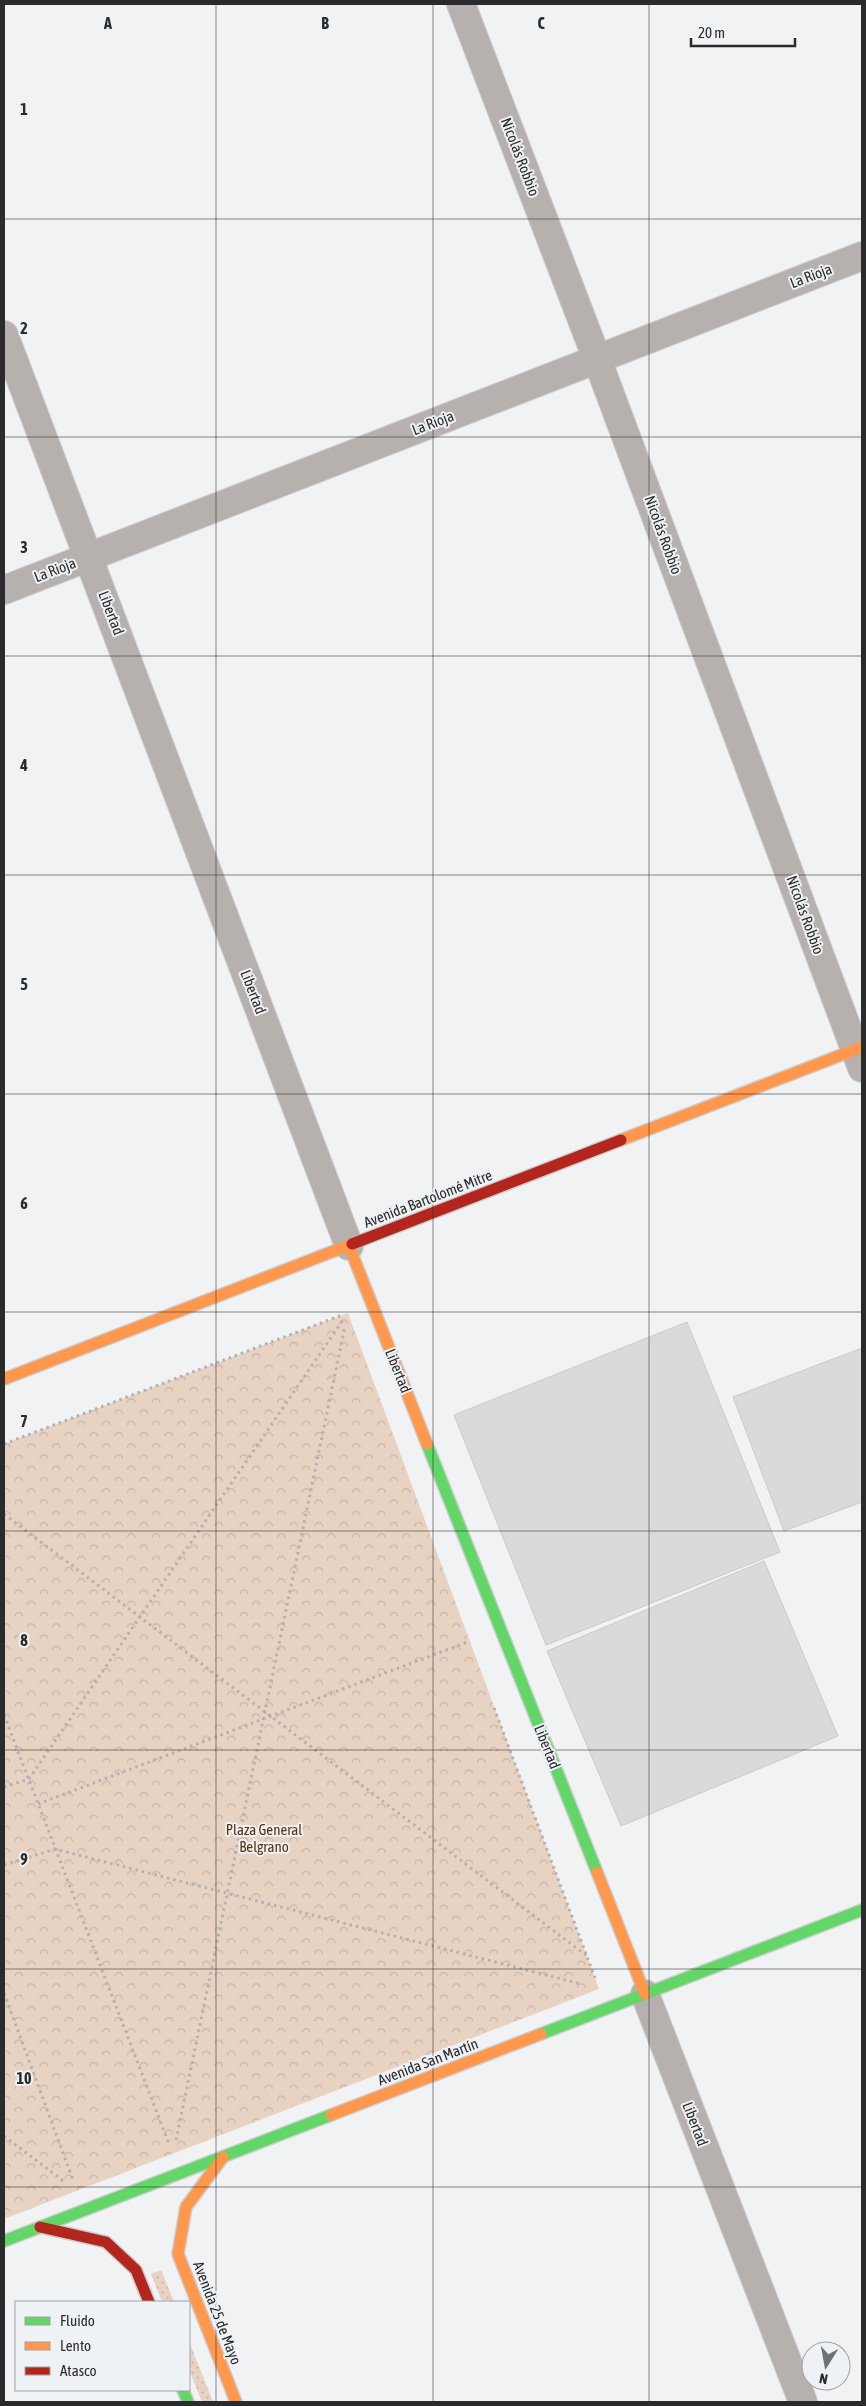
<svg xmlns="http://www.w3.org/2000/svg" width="866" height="2406" viewBox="0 0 866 2406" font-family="'Asap Condensed',sans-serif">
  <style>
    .grass { fill: url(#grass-dots) }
    .forest { fill: url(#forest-crowns) }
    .building { fill: #d9dadb; stroke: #c8cacb }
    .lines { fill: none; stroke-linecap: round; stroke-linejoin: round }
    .street-casing { stroke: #cdcecf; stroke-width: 30 }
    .fast-casing { stroke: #cdcecf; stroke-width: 14 }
    .slow-casing { stroke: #cdcecf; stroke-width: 14 }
    .jam-casing { stroke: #cdcecf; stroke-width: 14 }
    .path { stroke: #b3b1b0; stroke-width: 3; stroke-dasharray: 2.5 4; stroke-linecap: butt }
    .street { stroke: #b6b1ae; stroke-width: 28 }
    .fast { stroke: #63d668; stroke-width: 11 }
    .slow { stroke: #ff974d; stroke-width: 11 }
    .jam { stroke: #b3261e; stroke-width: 11 }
    .grid { fill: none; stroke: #2a2b2c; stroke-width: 1; stroke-opacity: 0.55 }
    .labels { text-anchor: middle; stroke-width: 4; stroke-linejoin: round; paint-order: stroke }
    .street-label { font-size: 15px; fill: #2a2b2c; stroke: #eff2f5 }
    .park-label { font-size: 15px; fill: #5a330d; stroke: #eff2f5 }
    .grid-label { font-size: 16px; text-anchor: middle; font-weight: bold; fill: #2a2b2c; stroke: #eff2f5; stroke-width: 4; stroke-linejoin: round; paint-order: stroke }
  </style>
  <defs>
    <pattern id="grass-dots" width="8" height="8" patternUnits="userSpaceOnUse" patternTransform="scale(1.25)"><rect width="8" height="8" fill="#e8d3c3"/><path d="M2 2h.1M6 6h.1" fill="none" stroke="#c7b5a8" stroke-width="1.8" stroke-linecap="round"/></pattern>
    <pattern id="forest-crowns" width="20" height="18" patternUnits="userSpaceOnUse" patternTransform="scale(1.25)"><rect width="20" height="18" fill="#e8d3c3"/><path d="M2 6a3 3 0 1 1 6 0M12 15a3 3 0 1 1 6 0" fill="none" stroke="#c7b5a8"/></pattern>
  </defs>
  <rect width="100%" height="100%" fill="#f0f2f4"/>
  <g class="grass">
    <path d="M161 2270 174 2302H162L151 2274Z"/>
    <path d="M189 2341 213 2402H202L189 2370Z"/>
  </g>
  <path class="forest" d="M348 1313 599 1989 4 2219V1444Z"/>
  <g class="building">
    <path d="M687 1322 780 1552 546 1645 454 1415Z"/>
    <path d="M862 1348V1502L784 1531 733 1397Z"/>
    <path d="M764 1561 838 1736 621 1826 547 1651Z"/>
  </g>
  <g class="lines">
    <g class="street-casing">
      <g id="street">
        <path d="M461 4 597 359 862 1068"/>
        <path d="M4 335 349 1246"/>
        <path d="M4 590 862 256"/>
        <path d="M645 1994 803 2402"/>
      </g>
    </g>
    <g class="fast-casing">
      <g id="fast">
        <path d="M427 1444 597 1872"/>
        <path d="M541 2034 862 1910"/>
        <path d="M4 2241 331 2115"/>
        <path d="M183 2390 188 2402"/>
      </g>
    </g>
    <g class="slow-casing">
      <g id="slow">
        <path d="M621 1140 862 1047"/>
        <path d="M349 1246 427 1444"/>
        <path d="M4 1379 352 1244"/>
        <path d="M597 1872 645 1994"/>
        <path d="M331 2115 541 2034"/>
        <path d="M223 2157 186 2207 178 2254 236 2402"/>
      </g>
    </g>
    <g class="jam-casing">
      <g id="jam">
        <path d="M352 1244 621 1140"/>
        <path d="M40 2227 106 2242 136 2270 149 2302"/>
      </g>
    </g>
    <g class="path">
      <path d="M4 1444 342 1315"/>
      <path d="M4 1514 587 1956"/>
      <path d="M494 1708 595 1978"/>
      <path d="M4 1715 169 2144"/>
      <path d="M4 1787 29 1779 343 1320"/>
      <path d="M38 1804 470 1641"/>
      <path d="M4 1865 55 1849 581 1984"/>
      <path d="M4 1993 73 2180"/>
      <path d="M4 2136 66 2183"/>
      <path d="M176 2140 345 1326"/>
    </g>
    <use href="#street" class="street"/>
    <use href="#fast" class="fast"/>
    <use href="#slow" class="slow"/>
    <use href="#jam" class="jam"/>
  </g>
  <path class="grid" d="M216 4V2402M433 4V2402M649 4V2402M4 219H862M4 437H862M4 656H862M4 875H862M4 1094H862M4 1312H862M4 1531H862M4 1750H862M4 1969H862M4 2187H862"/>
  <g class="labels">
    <g class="street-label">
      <text transform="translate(520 157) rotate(69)" y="5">Nicolás Robbio</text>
      <text transform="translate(811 276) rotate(-21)" y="5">La Rioja</text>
      <text transform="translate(433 423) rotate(-21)" y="5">La Rioja</text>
      <text transform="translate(663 535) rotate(70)" y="5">Nicolás Robbio</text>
      <text transform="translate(55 570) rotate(-21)" y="5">La Rioja</text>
      <text transform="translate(111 613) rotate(69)" y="5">Libertad</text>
      <text transform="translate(805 915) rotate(70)" y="5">Nicolás Robbio</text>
      <text transform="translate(253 992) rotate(69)" y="5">Libertad</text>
      <text transform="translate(428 1199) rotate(-21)" y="5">Avenida Bartolomé Mitre</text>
      <text transform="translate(398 1371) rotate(68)" y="5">Libertad</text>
      <text transform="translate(547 1747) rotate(68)" y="5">Libertad</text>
      <text transform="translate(428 2062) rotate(-21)" y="5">Avenida San Martín</text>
      <text transform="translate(695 2124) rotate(69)" y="5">Libertad</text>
      <text transform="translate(217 2313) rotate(69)" y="5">Avenida 25 de Mayo</text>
    </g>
    <g class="park-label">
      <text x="264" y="1835">Plaza General<tspan x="264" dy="17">Belgrano</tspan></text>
    </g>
  </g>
  <g class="grid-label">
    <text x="108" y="29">A</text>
    <text x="325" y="29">B</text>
    <text x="541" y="29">C</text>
    <text x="24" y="115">1</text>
    <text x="24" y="334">2</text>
    <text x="24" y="553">3</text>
    <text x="24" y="771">4</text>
    <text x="24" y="990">5</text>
    <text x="24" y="1209">6</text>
    <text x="24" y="1427">7</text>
    <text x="24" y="1646">8</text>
    <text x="24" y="1865">9</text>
    <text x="24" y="2084">10</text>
  </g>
  <rect width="866" height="2406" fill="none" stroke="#2a2b2c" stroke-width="10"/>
  <rect x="15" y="2301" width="175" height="90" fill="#eff2f5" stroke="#a0a2a5"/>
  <rect x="25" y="2317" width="25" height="8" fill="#63d668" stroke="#a0a2a5"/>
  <text x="60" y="2326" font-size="15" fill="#2a2b2c">Fluido</text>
  <rect x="25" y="2342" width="25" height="8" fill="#ff974d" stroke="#a0a2a5"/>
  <text x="60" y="2351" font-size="15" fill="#2a2b2c">Lento</text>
  <rect x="25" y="2367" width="25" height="8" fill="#b3261e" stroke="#a0a2a5"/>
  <text x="60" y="2376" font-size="15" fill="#2a2b2c">Atasco</text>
  <g transform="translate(826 2366) rotate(191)"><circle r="24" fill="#eff2f5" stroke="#a0a2a5"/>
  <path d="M0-4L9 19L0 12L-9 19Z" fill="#6f7172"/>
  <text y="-8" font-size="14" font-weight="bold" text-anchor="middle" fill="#2a2b2c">N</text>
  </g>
  <path d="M691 38v8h104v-8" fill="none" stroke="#2a2b2c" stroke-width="2.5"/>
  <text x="698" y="38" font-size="15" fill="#2a2b2c" stroke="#eff2f5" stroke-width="4" paint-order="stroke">20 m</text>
</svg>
